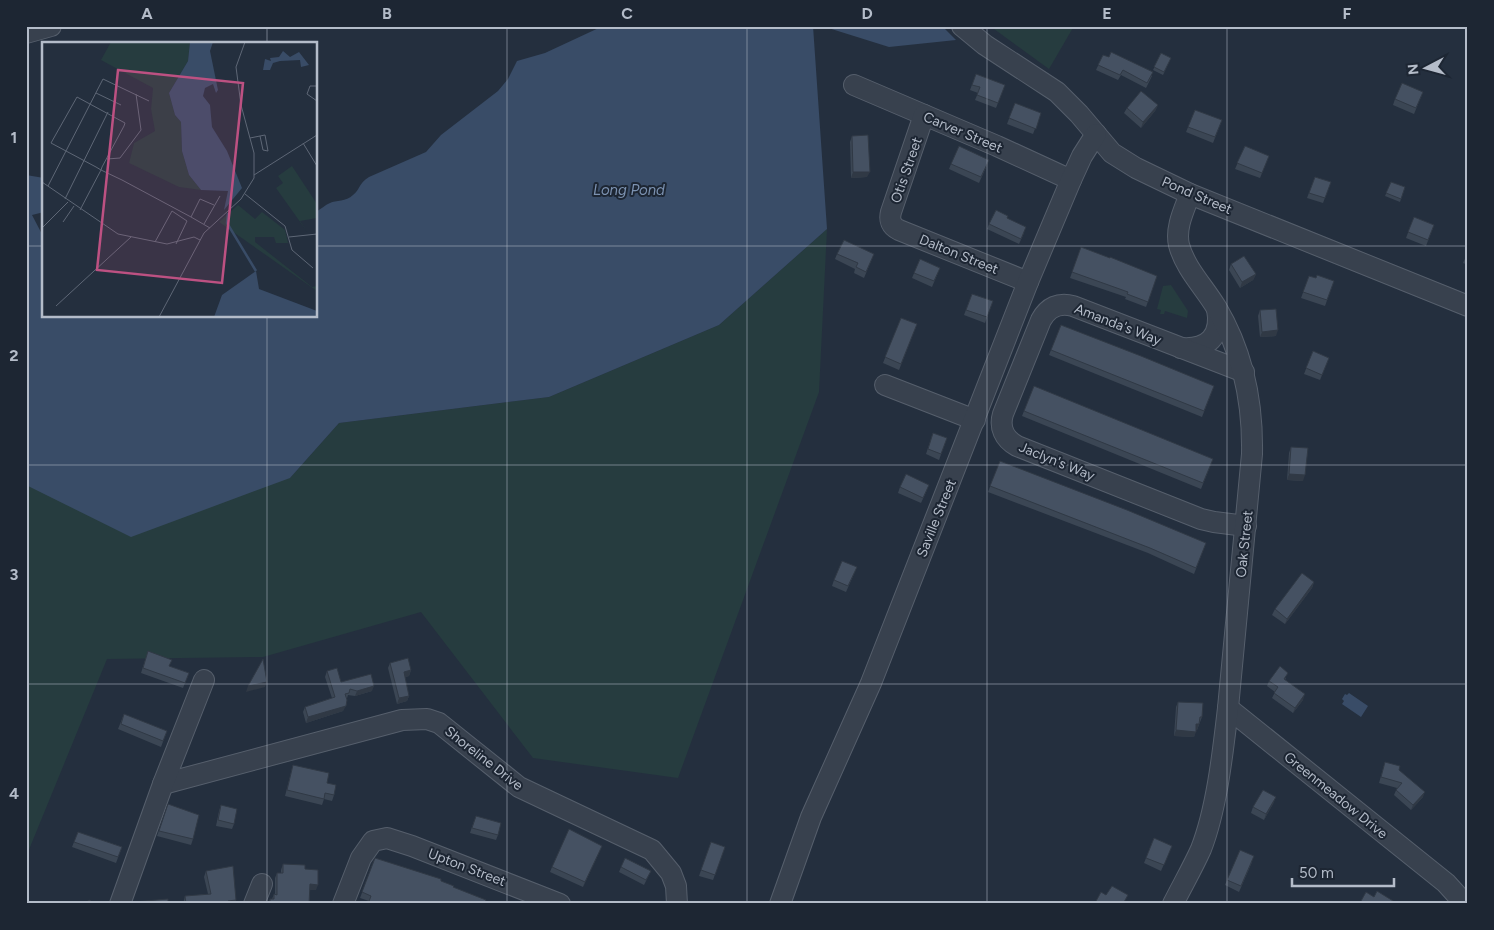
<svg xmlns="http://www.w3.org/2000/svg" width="1494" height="930" viewBox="0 0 1494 930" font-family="Figtree,sans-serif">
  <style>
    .green { fill: #263c3f }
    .water { fill: #394c67 }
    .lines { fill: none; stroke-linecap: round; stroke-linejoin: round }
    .minor-casing { stroke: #565f6c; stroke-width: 22 }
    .minor { stroke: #38414e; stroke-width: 20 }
    .wall { fill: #3b4654 }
    .shaded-wall { fill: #303945 }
    .building { fill: #455162; stroke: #303945 }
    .grid { fill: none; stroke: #b4bcc9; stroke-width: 1; stroke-opacity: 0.55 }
    .labels { text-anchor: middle; stroke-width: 4; stroke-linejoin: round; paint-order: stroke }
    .street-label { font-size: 14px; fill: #b4bcc9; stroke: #1d2633 }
    .water-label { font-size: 15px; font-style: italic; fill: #7c92b1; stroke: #1d2633 }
    .inset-river { fill: none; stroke: #394c67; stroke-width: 2.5 }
    .inset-road { fill: none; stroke: #5e6776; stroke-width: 1 }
    .view { fill: #bd5182; fill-opacity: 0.15; stroke: #bd5182; stroke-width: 2.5 }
    .inset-edge { fill: none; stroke: #b4bcc9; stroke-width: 2.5 }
    .neatline { fill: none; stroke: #b4bcc9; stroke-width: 2 }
    .grid-label { font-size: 16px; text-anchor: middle; font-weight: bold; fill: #b4bcc9 }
  </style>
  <rect width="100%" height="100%" fill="#242f3e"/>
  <g class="green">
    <path d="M990 26H1074L1049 69Z"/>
    <path d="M827 229 819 392 678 778 533 758 421 612 263 657 107 659 26 857V485L41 491 290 478 339 423 549 397 719 325Z"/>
    <path d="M1171 285 1188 311 1187 318 1165 311 1164 314H1160L1161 310 1157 309 1163 286Z"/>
  </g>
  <g class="water">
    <path d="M603 26H813L827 229 719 325 549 397 339 423 290 478 131 537 26 485V175L44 178V212L32 215 44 238V316H316V212C321 209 325 205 330 203 336 200 346 202 353 195 360 190 358 184 369 177L426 152 441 135 498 91 508 79 517 61 545 53Z"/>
    <path d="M822 26H942L956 40 889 47Z"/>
    <path d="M1349 693 1368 706 1361 717 1342 704 1344 701 1342 699 1345 694 1347 695Z"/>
  </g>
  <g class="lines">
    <g class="minor-casing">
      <g id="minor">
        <path d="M962 26 985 45 1057 92 1079 114 1112 153 1136 168 1190 194 1468 306"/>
        <path d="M26 33 51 26"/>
        <path d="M854 85 997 146 1071 180"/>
        <path d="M924 115 891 212C889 220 891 226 899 230L1028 282"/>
        <path d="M1181 348C1208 350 1222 336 1217 309"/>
        <path d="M1244 372 1073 306C1059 302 1048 307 1041 320L1003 414C999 427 1004 439 1017 446L1201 519 1214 522 1246 526"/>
        <path d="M885 385 975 420"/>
        <path d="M1228 708 1446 883 1465 904"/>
        <path d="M163 784 402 720 427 719 439 723 519 787 652 850 671 873 676 886 677 904"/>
        <path d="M120 904 163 784 204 680"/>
        <path d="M254 904 262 884"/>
        <path d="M343 904 361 858 373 841 387 838 412 846 560 904"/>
        <path d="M780 904 811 817 871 683 1028 282 1071 180 1082 156 1096 134"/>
        <path d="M1173 904C1182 886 1193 867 1201 849 1217 808 1223 751 1228 708L1252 454C1253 402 1243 352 1216 307 1204 287 1185 268 1179 245 1175 228 1184 210 1190 194"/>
      </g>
    </g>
    <use href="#minor" class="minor"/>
  </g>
  <g class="wall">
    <path d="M1161 53 1171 58 1163 75 1153 70Z"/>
    <path d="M1103 55 1152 76 1146 88 1121 75 1118 80 1096 70Z"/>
    <path d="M976 74 1005 85 996 108 975 100 978 93 970 90Z"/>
    <path d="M1423 92 1414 114 1393 105 1395 99Z"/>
    <path d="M1015 103 1041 113 1033 134 1007 124Z"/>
    <path d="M1158 105 1155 111 1141 128 1124 113 1127 108Z"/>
    <path d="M1195 110 1222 120 1213 143 1186 132Z"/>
    <path d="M852 136 867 177 851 178 850 142Z"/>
    <path d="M1245 146 1269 156 1260 178 1235 169Z"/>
    <path d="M951 164 987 165 979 183 949 169Z"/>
    <path d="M1315 177 1331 182 1323 203 1307 198Z"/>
    <path d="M1391 182 1405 187 1400 202 1385 196Z"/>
    <path d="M1414 217 1434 225 1426 246 1406 238Z"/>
    <path d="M1007 218 1024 233 1019 244 987 229 989 224Z"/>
    <path d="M1081 247 1157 276 1146 307 1125 299 1126 297 1070 278Z"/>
    <path d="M1468 252V265L1463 263Z"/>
    <path d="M837 254H874L864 278 854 273 855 269 835 259Z"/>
    <path d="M920 259 940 268 932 287 912 278Z"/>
    <path d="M1231 264 1256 274 1253 280 1240 288 1229 270Z"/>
    <path d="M1309 276 1316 278 1334 281 1325 306 1301 298Z"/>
    <path d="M972 294 993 301 985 323 964 315Z"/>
    <path d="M1260 310 1276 336 1260 337 1258 316Z"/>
    <path d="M901 318 917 324 899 370 883 363Z"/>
    <path d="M1061 325 1214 386 1202 417 1049 355Z"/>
    <path d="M1313 351 1329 358 1320 380 1304 374Z"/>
    <path d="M1034 386 1213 459 1201 489 1022 416Z"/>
    <path d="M933 433 947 438 939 460 926 454Z"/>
    <path d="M1291 447 1303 481 1287 480 1289 453Z"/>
    <path d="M1000 461 1206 543 1194 574 1148 553 988 492Z"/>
    <path d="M900 487 927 490 921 503 898 493Z"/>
    <path d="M857 567 846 592 832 586 834 580Z"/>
    <path d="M1314 582 1312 588 1285 624 1272 615 1275 609Z"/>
    <path d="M148 651 169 666 189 673 183 688 141 673Z"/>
    <path d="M390 663 411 670 409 676 405 677 409 696 407 701 397 704 388 668Z"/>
    <path d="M327 671 341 682 372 691 355 696 348 695 343 711 306 723 303 712 305 707 332 698 325 677Z"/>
    <path d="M1286 678 1285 680 1303 700 1293 713 1272 698 1275 692 1267 686 1269 681Z"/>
    <path d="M1178 702 1202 717 1197 730H1196L1194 737 1174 736 1176 707Z"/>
    <path d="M124 714 167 731 161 747 118 729Z"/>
    <path d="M1385 762 1399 770 1423 797 1411 810 1394 795 1397 788 1379 783Z"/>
    <path d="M293 765 327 783 334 795 332 801 324 799 322 805 285 796Z"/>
    <path d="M1274 802 1264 820 1251 813 1253 807Z"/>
    <path d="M168 804 193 839 191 845 157 836Z"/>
    <path d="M221 805 234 824 232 829 216 826 219 811Z"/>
    <path d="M474 821 498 835 496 840 470 833Z"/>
    <path d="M78 832 122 847 116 863 72 847Z"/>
    <path d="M1154 838 1172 846 1161 871 1144 863Z"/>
    <path d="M711 842 725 847 713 880 699 876Z"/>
    <path d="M602 846 583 887 550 872 552 867Z"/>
    <path d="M375 858 441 881 485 903 369 901 360 898Z"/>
    <path d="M1252 862 1239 892 1225 885 1227 880Z"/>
    <path d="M283 864 305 869 316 890H310L309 904H268L270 899H272L274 894H275V878L277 873H281V870Z"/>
    <path d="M621 867 651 871 644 885 619 872Z"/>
    <path d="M206 871 236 900 235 904H183L185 896 208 894 204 877Z"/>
  </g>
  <g class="shaded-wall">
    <path d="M1158 105 1155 111 1141 128 1143 122Z"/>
    <path d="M853 172H870L867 177 851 178Z"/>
    <path d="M1256 274 1253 280 1240 288 1242 282Z"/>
    <path d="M1278 330 1276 336 1260 337 1262 332Z"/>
    <path d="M1289 474 1305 475 1303 481 1287 480Z"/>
    <path d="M1314 582 1312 588 1285 624 1287 619Z"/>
    <path d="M411 670 409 676 401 678 404 672Z"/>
    <path d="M267 682 265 687 246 692 248 686Z"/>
    <path d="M374 686 372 691 355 696 357 691Z"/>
    <path d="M1305 694 1303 700 1293 713 1295 708Z"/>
    <path d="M409 696 407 701 397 704 399 698Z"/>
    <path d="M346 706 343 711 306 723 308 717Z"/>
    <path d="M1196 724H1199L1197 730H1194Z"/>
    <path d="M1176 730 1196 732 1194 737 1174 736Z"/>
    <path d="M1425 792 1423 797 1411 810 1413 805Z"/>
    <path d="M1276 797 1274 802 1264 820 1266 814Z"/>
    <path d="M602 846 600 851 583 887 585 882Z"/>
    <path d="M310 884 318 885 316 890H308Z"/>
    <path d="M236 900 235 904H227L228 901Z"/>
  </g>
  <g class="building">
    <path d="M1111 52 1153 72 1147 83 1123 70 1120 75 1098 65 1103 55 1109 57Z"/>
    <path d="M1161 53 1171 58 1164 72 1154 67Z"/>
    <path d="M976 74 1005 85 998 103 977 95 980 87 972 85Z"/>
    <path d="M1402 83 1423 92 1416 108 1395 99Z"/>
    <path d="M1141 91 1158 105 1143 122 1127 108Z"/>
    <path d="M1015 103 1041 113 1036 129 1009 118Z"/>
    <path d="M1195 110 1222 120 1215 137 1188 127Z"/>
    <path d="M868 135 870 172H853L852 136Z"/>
    <path d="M959 146 989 160 981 177 951 164Z"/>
    <path d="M1245 146 1269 156 1262 173 1237 163Z"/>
    <path d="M1315 177 1331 182 1325 198 1309 193Z"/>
    <path d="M1391 182 1405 187 1401 199 1386 193Z"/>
    <path d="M996 210 1008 216 1007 218 1026 227 1021 239 989 224Z"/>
    <path d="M1414 217 1434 225 1428 240 1408 232Z"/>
    <path d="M844 240 874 254 866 272 856 267 858 263 837 254Z"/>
    <path d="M1081 247 1110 258V257L1157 276 1148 302 1127 294 1128 292 1072 272Z"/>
    <path d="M1244 256 1256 274 1242 282 1231 264Z"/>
    <path d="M920 259 940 268 934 281 914 273Z"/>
    <path d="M1317 275 1334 281 1327 300 1303 292 1309 276 1316 278Z"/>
    <path d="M972 294 993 301 987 317 966 310Z"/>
    <path d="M1276 309 1278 330 1262 332 1260 310Z"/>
    <path d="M901 318 917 324 901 364 885 357Z"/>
    <path d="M1061 325 1141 356 1214 386 1204 411 1051 350Z"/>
    <path d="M1313 351 1329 358 1322 375 1306 368Z"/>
    <path d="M1034 386 1213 459 1203 483 1024 411Z"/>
    <path d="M933 433 947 438 941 454 928 449Z"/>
    <path d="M1291 447 1308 448 1305 475 1289 474Z"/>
    <path d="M1000 461 1127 510 1206 543 1196 568 1150 548 990 486Z"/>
    <path d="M906 474 929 485 923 498 900 487Z"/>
    <path d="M842 561 857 567 848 586 834 580Z"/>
    <path d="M1302 573 1314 582 1287 619 1275 609Z"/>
    <path d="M148 651 172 660 169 666 189 673 185 683 143 668Z"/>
    <path d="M408 658 411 670 404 672 409 696 399 698 390 663Z"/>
    <path d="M263 659 267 682 248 686Z"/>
    <path d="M1280 666 1288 673 1284 679 1305 694 1295 708 1274 693 1278 687 1269 681Z"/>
    <path d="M337 668 341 682 371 674 374 686 357 691 350 689 349 693 345 694 347 700 346 706 308 717 305 707 335 697 327 671Z"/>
    <path d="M1178 702 1203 703 1202 717H1200L1199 724H1196V732L1176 730Z"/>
    <path d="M124 714 167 731 163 741 121 724Z"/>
    <path d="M1385 762 1400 766 1399 770 1425 792 1413 805 1396 790 1402 783 1381 777Z"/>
    <path d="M293 765 329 773 327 783 336 785 334 795 325 793 324 799 287 790Z"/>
    <path d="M1263 790 1276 797 1266 814 1253 807Z"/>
    <path d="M168 804 199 815 193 839 159 831Z"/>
    <path d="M221 805 237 809 234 824 218 820Z"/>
    <path d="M476 816 501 823 498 835 472 828Z"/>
    <path d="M569 829 602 846 585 882 552 867Z"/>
    <path d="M78 832 122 847 118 857 74 842Z"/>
    <path d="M1154 838 1172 846 1164 865 1146 858Z"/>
    <path d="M711 842 725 847 715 875 701 870Z"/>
    <path d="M1240 850 1254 856 1241 886 1227 880Z"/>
    <path d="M375 858 441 879V881L454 886 453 887 486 900 485 903 488 904H368L371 896 362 892Z"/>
    <path d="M625 858 651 871 646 880 621 867Z"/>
    <path d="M283 864 305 865V869L318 870V885L310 884 309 904H270V899H274V894L277 895V873H283Z"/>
    <path d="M233 866 236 900 228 901V904H186L185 896 211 894 206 871Z"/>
    <path d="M1112 886 1128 895 1124 902 1127 904H1097L1095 903 1101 892 1106 895Z"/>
    <path d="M1377 891 1398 904H1365L1361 901 1366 892 1374 897Z"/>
    <path d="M168 899V904H134V902Z"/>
    <path d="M90 900 92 904H82Z"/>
  </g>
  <path class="grid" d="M267 26V44M507 26V904M747 26V904M987 26V904M1227 26V904M26 246H44M316 246H1468M267 316V904M26 465H1468M26 684H1468"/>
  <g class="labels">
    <g class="street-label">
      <text transform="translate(963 132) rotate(23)" y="5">Carver Street</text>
      <text transform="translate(906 170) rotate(-71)" y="5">Otis Street</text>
      <text transform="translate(1197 195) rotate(23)" y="5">Pond Street</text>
      <text transform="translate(959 254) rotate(22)" y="5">Dalton Street</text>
      <text transform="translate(1118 324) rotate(21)" y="5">Amanda's Way</text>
      <text transform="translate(1057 461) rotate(22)" y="5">Jaclyn's Way</text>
      <text transform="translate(936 518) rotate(-68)" y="5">Saville Street</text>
      <text transform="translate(1244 544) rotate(-84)" y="5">Oak Street</text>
      <text transform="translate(484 758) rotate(38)" y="5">Shoreline Drive</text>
      <text transform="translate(1336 795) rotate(39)" y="5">Greenmeadow Drive</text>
      <text transform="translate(467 867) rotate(21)" y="5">Upton Street</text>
    </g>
    <g class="water-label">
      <text x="629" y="195">Long Pond</text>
    </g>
  </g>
  <g transform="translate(42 42)">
    <rect width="275" height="275" fill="#242f3e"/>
    <path d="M69 0H148L146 19 127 51 133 73 139 80 140 109 147 133 159 148 137 145 87 121 92 101 113 89 109 67 111 46 59 18ZM250 124 275 162V176L258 179 266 191 234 146 241 141 236 134ZM196 163 213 177 220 170 243 188 246 201H234L232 195H213V200L270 245 275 244V249L177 180Z" fill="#263c3f"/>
    <path d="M148 0H171L168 9 176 48 174 51 171 42 163 46 161 54 168 63 170 85 185 109 200 146 182 168 186 149 159 148 147 133 140 109 139 80 133 73 127 51 146 19ZM241 9 248 15 257 10 267 23 259 25 258 18 238 19 231 21 228 28H221L223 17 229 19 228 16 237 15ZM214 229 217 247 275 269V275H172L180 253Z" fill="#394c67"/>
    <path class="inset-river" d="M186 171 185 181 214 229"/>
    <path class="inset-road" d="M275 44H268L265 52 275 59M54 51 79 63M208 96 223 93 226 109 221 108 218 94M261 101 275 124M65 117 78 116 99 88 94 52M212 133 275 93M0 140 76 192 125 202 152 195 158 198M6 144 61 37 107 59M203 152 243 184 250 208 271 226M23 157 66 70M38 168 59 128 60 125 82 84 83 81 35 55 9 101 54 125 59 128 80 138 149 175 168 186M149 175 158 157 172 163M21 180 32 164M162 182 178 154M0 186 26 160M247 195 275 192M113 200 130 169 145 179 134 202M14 264 89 195M117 275 162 191 199 157 212 136V111L199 63 194 25 203 0"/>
    <path class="view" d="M76 28 201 41 180 241 55 228Z"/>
    <rect width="275" height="275" class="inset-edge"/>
  </g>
  <rect width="1494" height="930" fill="none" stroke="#1d2633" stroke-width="55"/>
  <g transform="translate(1426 68) rotate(264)" stroke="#1d2633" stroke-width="4" paint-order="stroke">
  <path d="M0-4L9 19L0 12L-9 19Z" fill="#b4bcc9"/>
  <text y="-8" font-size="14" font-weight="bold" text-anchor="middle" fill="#b4bcc9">N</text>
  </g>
  <path d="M1292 878v8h102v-8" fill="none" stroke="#b4bcc9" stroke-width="2.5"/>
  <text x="1299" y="878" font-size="15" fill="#b4bcc9" stroke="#1d2633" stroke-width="4" paint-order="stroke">50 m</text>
  <rect x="28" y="28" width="1438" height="874" class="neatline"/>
  <g class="grid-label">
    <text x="147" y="19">A</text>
    <text x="387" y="19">B</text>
    <text x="627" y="19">C</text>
    <text x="867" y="19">D</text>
    <text x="1107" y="19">E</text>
    <text x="1347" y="19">F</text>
    <text x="14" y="143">1</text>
    <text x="14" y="361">2</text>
    <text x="14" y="580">3</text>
    <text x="14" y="799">4</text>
  </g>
</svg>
